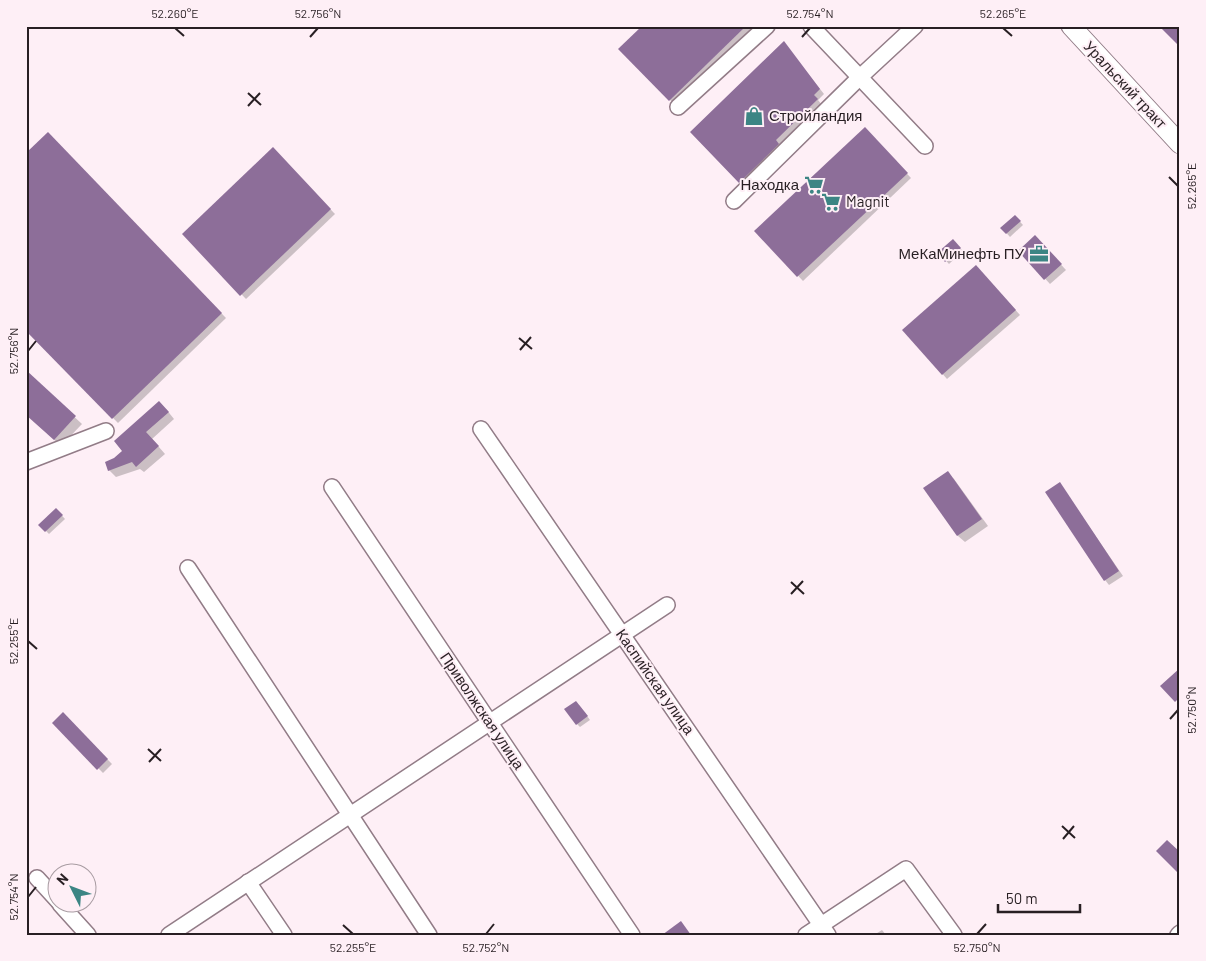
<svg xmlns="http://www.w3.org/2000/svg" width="1206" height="961" viewBox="0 0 1206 961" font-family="Barlow,sans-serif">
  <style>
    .shadow { fill: #0003 }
    .building { fill: #8d6e99 }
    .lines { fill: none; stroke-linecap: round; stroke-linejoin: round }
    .minor-casing { stroke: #927c87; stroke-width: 18 }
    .major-casing { stroke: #927c87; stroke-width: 21 }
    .minor { stroke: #fff; stroke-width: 15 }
    .major { stroke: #fff; stroke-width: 19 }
    .ticks { fill: none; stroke: #281f23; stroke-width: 2 }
    .labels { text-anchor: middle; stroke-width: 4; stroke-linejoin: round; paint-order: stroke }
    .street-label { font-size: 15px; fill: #281f23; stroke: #feeff6 }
    .poi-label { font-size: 15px; fill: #281f23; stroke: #feeff6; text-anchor: start }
    .neatline { fill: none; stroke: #281f23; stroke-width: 2 }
    .ticks-label { font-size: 12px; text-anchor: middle; fill: #281f23 }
  </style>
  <rect width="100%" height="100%" fill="#feeff6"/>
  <g class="shadow">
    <path d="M643 26H756L675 105 620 49Z"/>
    <path d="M784 43 824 94 818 100 822 105 745 187 692 132Z"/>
    <path d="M865 129 911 178 803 281 756 231Z"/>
    <path d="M48 134 226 318 118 423 26 329Z"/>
    <path d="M273 149 335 214 246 299 184 234Z"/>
    <path d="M1015 216 1023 225 1010 237 1002 228Z"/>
    <path d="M953 241 963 251 949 264 939 253Z"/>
    <path d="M1040 242 1066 270 1050 284 1020 251Z"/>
    <path d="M980 271 1020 315 947 379 904 330Z"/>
    <path d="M26 372 82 424 61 446 26 414Z"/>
    <path d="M166 409 174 419 152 439 165 454 144 472 140 469 116 477 109 470 115 459Z"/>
    <path d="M947 473 954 479 988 526 965 542 958 536 925 489Z"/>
    <path d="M1060 484 1123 576 1109 585 1105 580Z"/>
    <path d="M56 509 65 519 49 534 40 525Z"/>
    <path d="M579 705 590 720 580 727 577 724Z"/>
    <path d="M63 714 112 764 103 773 54 723Z"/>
    <path d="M882 930 886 935H874Z"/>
  </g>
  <g class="building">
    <path d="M642 26H746L669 101 618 49Z"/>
    <path d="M1159 26H1180V47Z"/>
    <path d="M784 41 820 89 814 95 818 99 776 140 779 144 739 183 690 132Z"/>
    <path d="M865 127 908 173 797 277 754 231Z"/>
    <path d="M48 132 222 313 112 419 26 331V153Z"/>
    <path d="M273 147 331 209 240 296 182 234Z"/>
    <path d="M1015 215 1021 221 1006 234 1000 228Z"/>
    <path d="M1035 235 1062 264 1044 280 1018 251Z"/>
    <path d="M953 239 961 248 945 262 937 253Z"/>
    <path d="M976 265 1016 310 942 375 902 330Z"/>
    <path d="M26 370 76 416 54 440 26 415Z"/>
    <path d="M159 401 169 412 146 432 159 446 136 467 132 462 108 471 105 462 114 458 122 451 114 441Z"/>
    <path d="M948 471 982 519 957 536 923 488Z"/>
    <path d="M1060 482 1119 571 1104 581 1045 492Z"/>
    <path d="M56 508 63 515 45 532 38 525Z"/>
    <path d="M1180 668V697L1175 702 1160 686Z"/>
    <path d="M576 701 588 716 576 725 564 709Z"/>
    <path d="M63 712 108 759 97 770 52 723Z"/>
    <path d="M1167 840 1180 852V875L1156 851Z"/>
    <path d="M681 921 691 935H662Z"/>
  </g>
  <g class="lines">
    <g class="minor-casing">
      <g id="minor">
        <path d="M811 26 925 146"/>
        <path d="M678 107 767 26"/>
        <path d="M734 201 860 77 915 26"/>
        <path d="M481 429 828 935"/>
        <path d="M26 462 106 431"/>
        <path d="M332 487 632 935"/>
        <path d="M188 568 429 935"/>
        <path d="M37 878 58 901"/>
        <path d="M248 882 284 935"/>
        <path d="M60 904 88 935"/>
        <path d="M169 935 667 605"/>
        <path d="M806 935 906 869 954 935"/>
        <path d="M1178 935 1180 933"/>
      </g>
    </g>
    <g class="major-casing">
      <path id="major" d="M1071 26 1180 144"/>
    </g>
    <use href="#minor" class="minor"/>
    <use href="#major" class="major"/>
  </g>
  <path class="ticks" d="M175 28 184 36M1003 28 1012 36M310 37 318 28M802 37 810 28M248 93 261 105M248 106 260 93M1169 177 1178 186M519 338 532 349M520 350 531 337M28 351 36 341M791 582 804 594M791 594 803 581M28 641 37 649M1170 719 1178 710M148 749 161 761M149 762 161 749M1062 826 1075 838M1063 839 1074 826M28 897 36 887M343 925 353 934M486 934 494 924M977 934 986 924"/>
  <defs>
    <g id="shop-bare" transform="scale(1.5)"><path d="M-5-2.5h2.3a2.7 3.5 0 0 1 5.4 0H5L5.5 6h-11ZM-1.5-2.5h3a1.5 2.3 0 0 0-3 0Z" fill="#3c8584" stroke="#feeff6" stroke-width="2.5" paint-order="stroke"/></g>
    <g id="supermarket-bare" transform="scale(1.5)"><path d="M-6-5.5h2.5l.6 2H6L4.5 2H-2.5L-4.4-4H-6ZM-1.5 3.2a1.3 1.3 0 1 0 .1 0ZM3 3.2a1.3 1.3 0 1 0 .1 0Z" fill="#3c8584" stroke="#feeff6" stroke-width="2.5" paint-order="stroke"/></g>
    <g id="office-bare" transform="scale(1.5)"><path d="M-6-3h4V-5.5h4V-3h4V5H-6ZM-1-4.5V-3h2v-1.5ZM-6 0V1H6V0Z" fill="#3c8584" stroke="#feeff6" stroke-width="2.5" paint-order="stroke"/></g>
  </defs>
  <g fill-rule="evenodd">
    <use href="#shop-bare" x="754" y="116"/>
    <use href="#supermarket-bare" x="814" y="185"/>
    <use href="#supermarket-bare" x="831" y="202"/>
    <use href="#office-bare" x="1039" y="254"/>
  </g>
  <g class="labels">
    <g class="street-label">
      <text transform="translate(1125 85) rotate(47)" y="5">Уральский тракт</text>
      <text transform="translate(655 682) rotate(55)" y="5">Каспийская улица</text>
      <text transform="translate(482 711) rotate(56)" y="5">Приволжская улица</text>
    </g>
    <g class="poi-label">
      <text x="769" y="121">Стройландия</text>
      <text x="799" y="190" text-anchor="end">Находка</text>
      <text x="846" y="207">Magnit</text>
      <text x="1024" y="259" text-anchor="end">МеКаМинефть ПУ</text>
    </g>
  </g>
  <rect width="1206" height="961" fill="none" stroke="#feeff6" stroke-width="55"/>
  <g transform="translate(72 888) rotate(312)"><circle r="24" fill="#feeff6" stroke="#a89ca2"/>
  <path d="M0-4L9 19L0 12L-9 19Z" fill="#3c8584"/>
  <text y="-8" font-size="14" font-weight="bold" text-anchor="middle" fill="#281f23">N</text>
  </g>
  <path d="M998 904v8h82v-8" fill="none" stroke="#281f23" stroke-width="2.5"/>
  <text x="1006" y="904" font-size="15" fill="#281f23" stroke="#feeff6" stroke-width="4" paint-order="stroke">50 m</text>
  <rect x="28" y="28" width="1150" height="906" class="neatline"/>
  <g class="ticks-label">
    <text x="175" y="18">52.260°E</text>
    <text x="318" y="18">52.756°N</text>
    <text x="810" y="18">52.754°N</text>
    <text x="1003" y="18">52.265°E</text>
    <text transform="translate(1192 186) rotate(-90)" y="4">52.265°E</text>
    <text transform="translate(14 351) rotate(-90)" y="4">52.756°N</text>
    <text transform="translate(14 641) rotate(-90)" y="4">52.255°E</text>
    <text transform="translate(1192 710) rotate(-90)" y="4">52.750°N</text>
    <text transform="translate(14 897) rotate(-90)" y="4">52.754°N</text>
    <text x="353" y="952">52.255°E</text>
    <text x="486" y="952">52.752°N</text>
    <text x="977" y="952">52.750°N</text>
  </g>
</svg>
